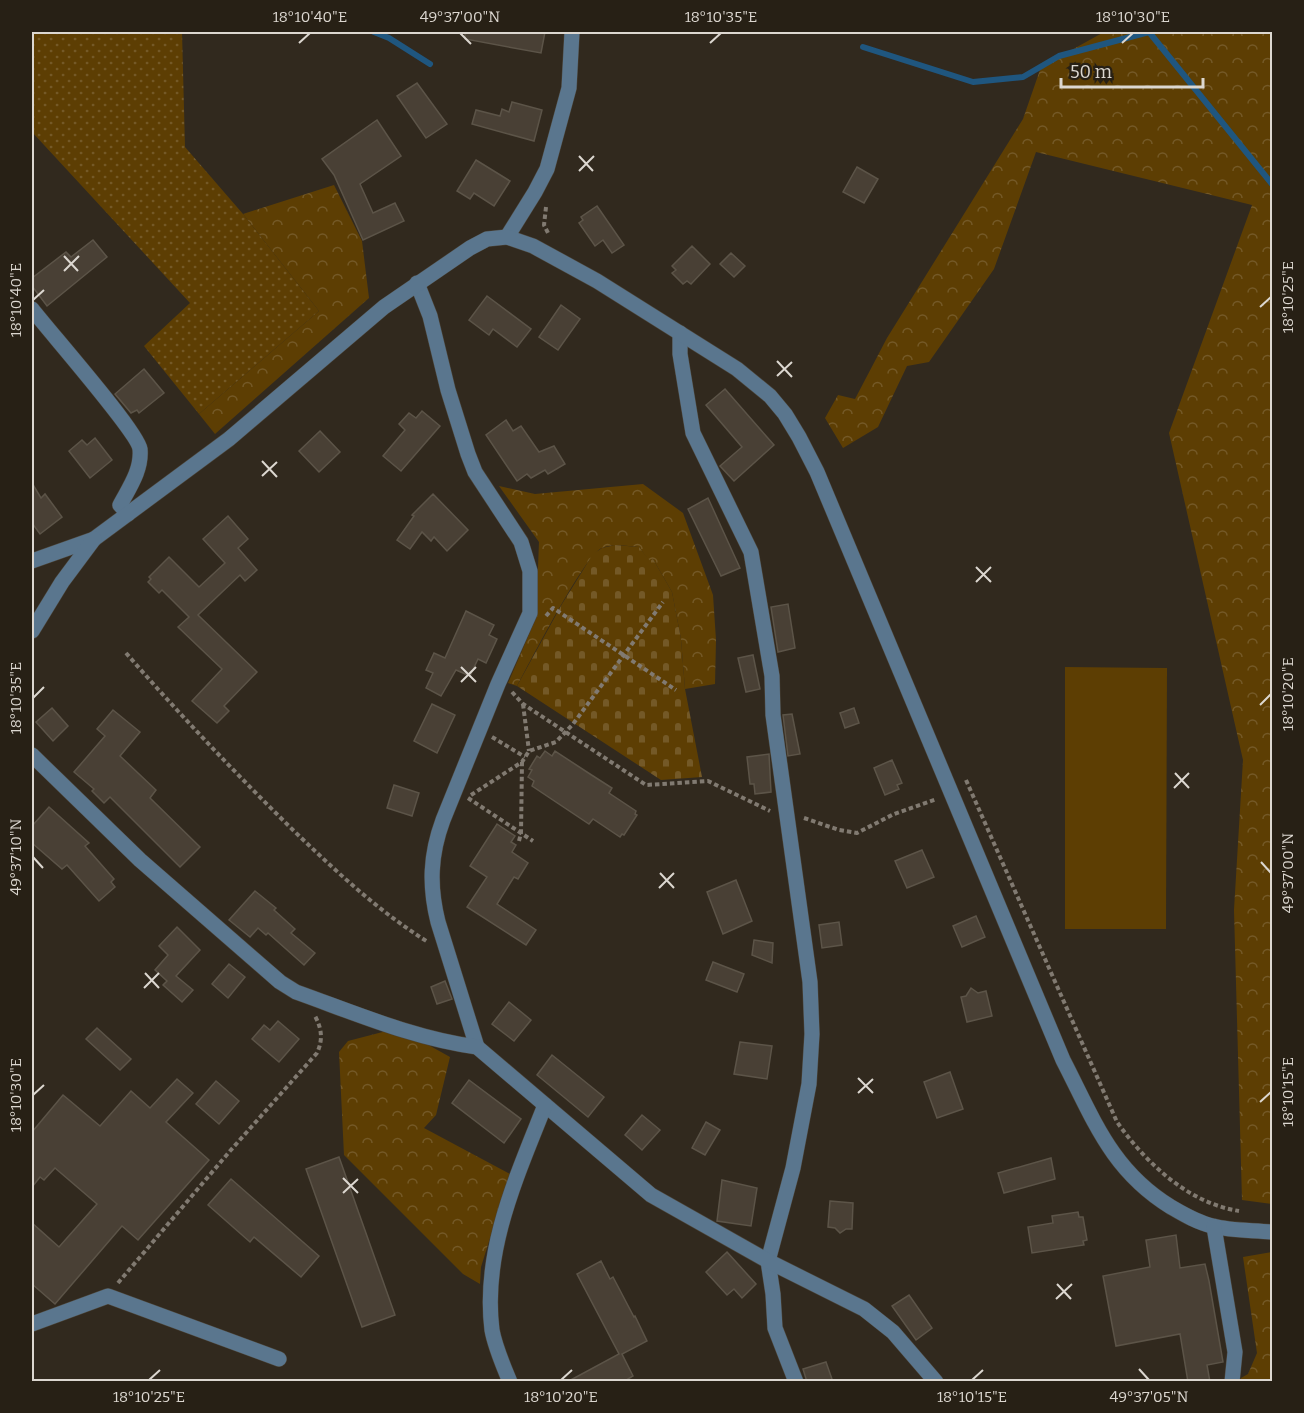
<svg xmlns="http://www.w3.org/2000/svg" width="1304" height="1413" viewBox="0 0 1304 1413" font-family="Bitter,serif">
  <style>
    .grass { fill: url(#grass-dots) }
    .forest { fill: url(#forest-crowns) }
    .cemetery { fill: url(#cemetery-stones) }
    .park { fill: #5d3e03 }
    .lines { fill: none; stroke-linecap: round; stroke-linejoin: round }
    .stream { stroke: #1f567f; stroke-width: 6 }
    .building { fill: #494035; stroke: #5c5448; stroke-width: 1.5 }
    .minor-casing { stroke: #4c453a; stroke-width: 16 }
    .path { stroke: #817a71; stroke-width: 4; stroke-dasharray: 4.5 3; stroke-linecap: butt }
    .minor { stroke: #5a768e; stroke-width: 15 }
    .ticks { fill: none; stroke: #dcd7d0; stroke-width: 2 }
    .neatline { fill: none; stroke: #dcd7d0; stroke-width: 2 }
    .ticks-label { font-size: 15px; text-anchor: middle; fill: #dcd7d0 }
  </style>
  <defs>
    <pattern id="grass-dots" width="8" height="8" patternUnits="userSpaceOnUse" patternTransform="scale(1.5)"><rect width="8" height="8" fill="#5d3e03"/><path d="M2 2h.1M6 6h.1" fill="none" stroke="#745927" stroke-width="1.8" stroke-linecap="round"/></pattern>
    <pattern id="forest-crowns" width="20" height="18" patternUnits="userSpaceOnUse" patternTransform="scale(1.5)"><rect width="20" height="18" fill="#5d3e03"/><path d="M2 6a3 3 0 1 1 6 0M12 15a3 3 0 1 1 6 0" fill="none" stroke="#745927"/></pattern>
    <pattern id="cemetery-stones" width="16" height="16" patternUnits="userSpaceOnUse" patternTransform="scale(1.5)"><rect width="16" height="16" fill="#5d3e03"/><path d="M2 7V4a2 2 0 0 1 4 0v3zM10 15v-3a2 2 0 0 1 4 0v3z" fill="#745927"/></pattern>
  </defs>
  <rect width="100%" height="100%" fill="#31291e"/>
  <path class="grass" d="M32 32H182L185 147 243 214 319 311 199 414 144 346 190 303 32 132Z"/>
  <g class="forest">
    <path d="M1104 32H1272V1204L1242 1200 1234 910 1243 760 1169 433 1252 205 1036 152 994 269 929 362 907 366 878 427 843 448 825 418 838 395 855 399 887 338 1023 119 1041 67Z"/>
    <path d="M334 185 362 241 369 298 215 434 199 414 319 311 243 214Z"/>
    <path d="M643 484 683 513 713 595 716 640 715 684 685 689 681 639 672 592 653 559 650 562 639 547C628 546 613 543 602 548 585 554 529 664 517 686L508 683 536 618 539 542 499 486 535 494Z"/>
    <path d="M398 1028 450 1057 436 1115 424 1128 510 1174 481 1267 480 1284 463 1274 344 1155 339 1052 348 1041Z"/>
    <path d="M1272 1252V1381H1241V1378L1248 1374 1257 1353 1243 1257Z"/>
  </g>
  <path class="cemetery" d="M615 545 639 547 650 561 653 559 672 592 681 639 685 689 702 777 661 780 517 686 562 604 593 554 602 548Z"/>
  <path class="park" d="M1065 667 1167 668 1166 929H1065Z"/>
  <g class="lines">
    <g class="stream">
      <path d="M374 32 389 38 430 64"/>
      <path d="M1149 32 1272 184"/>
      <path d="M863 47 973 82 1023 77 1059 56 1149 32"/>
    </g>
  </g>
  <g class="building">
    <path d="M465 32H545L541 53 465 39Z"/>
    <path d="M417 83 447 124 426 138 397 96Z"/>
    <path d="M512 102 542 110 534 141 472 124 476 110 500 116 502 109 509 112Z"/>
    <path d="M377 120 401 156 360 184 373 213 395 203 404 221 363 240 334 175 322 159Z"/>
    <path d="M476 160 510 181 494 206 474 193 470 199 457 191Z"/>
    <path d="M857 167 878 179 864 203 843 192Z"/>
    <path d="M597 206 624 245 612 253 603 240 595 246 579 223 583 220 581 217Z"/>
    <path d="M93 240 107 257 47 306 32 286V278L66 252 71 257Z"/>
    <path d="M692 246 710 264 691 284 687 281 683 284 672 273 676 270 672 266Z"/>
    <path d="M731 253 745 266 734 277 720 264Z"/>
    <path d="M487 296 531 329 517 347 493 329 489 335 469 320Z"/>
    <path d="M561 305 580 319 558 350 539 337Z"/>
    <path d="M144 369 164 393 139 413 137 410 131 413 115 394Z"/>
    <path d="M725 389 774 445 734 481 720 466 742 447 706 405Z"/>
    <path d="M422 411 440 426 401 471 383 456 405 430 399 424 409 413 416 418Z"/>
    <path d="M506 420 513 431 521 426 539 452 554 446 565 464 548 474 545 470 531 478 527 474 517 481 486 435Z"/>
    <path d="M320 431 340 452 319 472 299 451Z"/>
    <path d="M95 438 112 460 90 478 69 451 82 440 87 445Z"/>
    <path d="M32 483 41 498 45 494 62 517 40 534 32 523Z"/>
    <path d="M433 494 468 530 447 551 434 537 431 541 422 532 410 549 397 540 414 516 412 515Z"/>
    <path d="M708 498 740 568 721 576 688 509Z"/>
    <path d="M228 516 248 539 238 548 257 570 245 581 240 575 198 615 257 672 224 706 229 711 217 723 192 701 222 669 178 627 189 617 162 590 159 593 148 582 151 579 149 577 169 557 199 587 225 563 203 539Z"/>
    <path d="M788 604 795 648 778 652 771 607Z"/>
    <path d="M466 611 494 625 489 635 497 639 486 663 478 659 470 676 456 670 441 696 426 688 433 673 426 670 434 653 445 658Z"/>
    <path d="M753 655 760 689 746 692 738 658Z"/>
    <path d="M432 704 455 715 437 753 414 741Z"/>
    <path d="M52 708 68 726 53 741 36 722Z"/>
    <path d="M854 708 859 723 845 728 840 713Z"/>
    <path d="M113 710 140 732 120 756 156 790 150 798 200 847 180 867 110 797 104 803 92 791 94 789 74 772 105 736 97 729Z"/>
    <path d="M792 714 800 754 788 756 783 715Z"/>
    <path d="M545 751 552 756 555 751 590 774 612 788 609 793 636 811 635 814 637 815 624 835 622 834 620 837 593 819 589 824 532 786 534 781 528 777 532 770 529 769 537 756 540 758Z"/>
    <path d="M769 754 771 792 755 794 754 784H750L747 757Z"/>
    <path d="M892 760 902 783 897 785 899 789 885 795 874 768Z"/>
    <path d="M394 785 419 793 412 816 387 808Z"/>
    <path d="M49 807 89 843 85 846 114 879 111 882 115 887 99 901 67 865 62 869 32 843V826Z"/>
    <path d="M497 824 515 836 511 842 516 845 512 852 528 863 518 879 514 877 497 904 536 930 526 945 467 907 487 877 470 866Z"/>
    <path d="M922 850 934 877 907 888 895 861Z"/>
    <path d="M736 880 752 921 723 934 707 892Z"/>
    <path d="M255 891 276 908 274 910 295 929 291 933 315 953 304 965 268 933 266 935 258 928 250 937 229 920Z"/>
    <path d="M976 916 985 937 962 947 953 926Z"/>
    <path d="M839 922 842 945 822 948 819 925Z"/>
    <path d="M177 927 200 950 176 976 193 990 182 1002 163 985 167 981 155 970 168 955 159 946Z"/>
    <path d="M754 940 773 943 772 963 752 955Z"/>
    <path d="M713 962 744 974 737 992 706 980Z"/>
    <path d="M229 964 245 977 228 998 212 984Z"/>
    <path d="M445 981 452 999 437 1004 431 987Z"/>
    <path d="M971 988 978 993 986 991 992 1016 967 1022 961 997 966 996Z"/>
    <path d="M509 1002 531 1020 514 1041 492 1024Z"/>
    <path d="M278 1021 299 1039 279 1062 252 1039 264 1025 270 1030Z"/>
    <path d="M97 1028 131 1059 120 1070 86 1039Z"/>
    <path d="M740 1042 772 1046 767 1079 734 1074Z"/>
    <path d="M552 1055 604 1097 588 1117 537 1075Z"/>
    <path d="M950 1072 963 1109 937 1118 924 1082Z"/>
    <path d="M177 1079 193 1093 166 1122 209 1160 138 1240 122 1226 55 1304 32 1284V1223L59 1247 97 1204 55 1168 44 1180 40 1177 32 1187V1132L63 1095 100 1126 131 1091 150 1108Z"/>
    <path d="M469 1080 521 1119 504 1143 452 1103Z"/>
    <path d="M216 1081 239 1101 219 1124 196 1104Z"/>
    <path d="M642 1115 660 1130 642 1150 625 1135Z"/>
    <path d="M706 1122 720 1130 705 1155 692 1148Z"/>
    <path d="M339 1157 395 1315 362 1327 306 1169Z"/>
    <path d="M1051 1158 1055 1179 1004 1193 998 1173Z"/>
    <path d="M231 1179 319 1256 301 1277 254 1237 250 1242 208 1205Z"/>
    <path d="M722 1180 757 1188 751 1226 717 1221Z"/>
    <path d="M830 1201 853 1203 852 1229H846L840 1233 835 1228 828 1227Z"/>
    <path d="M1078 1212 1079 1217H1083L1087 1240 1083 1241 1084 1245 1032 1253 1028 1227 1053 1223 1052 1216Z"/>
    <path d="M1176 1235 1180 1268 1205 1264 1209 1281 1223 1362 1207 1365 1210 1382H1188L1180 1334 1116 1346 1103 1276 1150 1267 1146 1240Z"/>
    <path d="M727 1252 756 1284 742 1298 734 1289 727 1295 706 1272Z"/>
    <path d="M601 1261 610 1279 613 1277 634 1317 635 1316 647 1341 622 1354 633 1376 623 1382H567L619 1354 577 1274Z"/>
    <path d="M909 1295 932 1328 916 1340 892 1306Z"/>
    <path d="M826 1362 833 1382H807L803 1369Z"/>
  </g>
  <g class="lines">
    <g class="minor-casing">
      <g id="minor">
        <path d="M507 237 535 192 547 169 569 88 572 32"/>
        <path d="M417 283 430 316 448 390 468 454 475 472 521 542 530 571V613L498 684 443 820C430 855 429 886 438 922L477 1047"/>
        <path d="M32 309C48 330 138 432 140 449 142 470 129 488 120 505L128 514"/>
        <path d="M680 333V354L693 433 751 552 772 676 773 715 810 982 812 1034 809 1084 793 1168 768 1261 773 1294 775 1328 796 1382"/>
        <path d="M32 561 94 539 229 439 384 307 470 248 487 239 507 237 533 246 597 281 737 369 770 396 785 414 799 437 817 472 1063 1060C1094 1120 1111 1170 1171 1207 1183 1214 1198 1223 1213 1226 1231 1231 1253 1230 1272 1232"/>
        <path d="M32 631 62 582 94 539"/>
        <path d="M32 755 140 860 280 982 296 992C355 1013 415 1039 477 1047L651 1195 768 1261 864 1309 893 1332 936 1382"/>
        <path d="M1214 1227 1235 1352 1232 1382"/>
        <path d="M32 1324 108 1296 279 1359"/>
        <path d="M510 1382C503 1365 495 1347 492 1330 482 1251 517 1176 545 1105"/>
      </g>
    </g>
    <g class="path">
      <path d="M546 207 544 225 549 235"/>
      <path d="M546 616 553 608 676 690"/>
      <path d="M126 653C180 715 236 774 295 832 337 872 378 911 428 942"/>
      <path d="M512 692 523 704 646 785 708 781 770 811"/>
      <path d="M523 704 529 751"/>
      <path d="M492 737 525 757"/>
      <path d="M966 780 1117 1122C1146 1163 1188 1203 1239 1211"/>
      <path d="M471 795 522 762 529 751 556 742 573 724 663 602"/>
      <path d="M468 798 533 841"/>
      <path d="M804 818 839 830 857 833 894 814 937 799"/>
      <path d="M519 841 521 833 522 762"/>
      <path d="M118 1283 230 1151 317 1053C323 1040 322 1029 315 1016"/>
    </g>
    <use href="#minor" class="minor"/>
  </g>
  <path class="ticks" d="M460 33 471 44M299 43 310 33M710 43 721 33M1122 43 1133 33M579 156 593 171M579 171 594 156M64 256 78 271M64 271 79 256M33 300 44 290M1260 307 1271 297M777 361 792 377M777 376 792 362M262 461 277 477M262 476 277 462M976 567 991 582M976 582 991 567M461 667 476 682M461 682 476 667M33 698 44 687M1260 705 1271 694M1175 773 1189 788M1174 788 1189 773M33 857 43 868M1261 862 1271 873M660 873 674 888M659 888 674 873M145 973 159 988M144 988 159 973M858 1078 873 1093M858 1093 873 1079M33 1095 44 1085M1260 1102 1271 1092M343 1178 358 1193M343 1193 358 1179M1057 1284 1071 1299M1056 1299 1072 1284M1139 1369 1149 1380M149 1380 160 1370M561 1380 572 1370M972 1380 983 1370"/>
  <rect width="1304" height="1413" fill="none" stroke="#272015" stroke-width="66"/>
  <path d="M1061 78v9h142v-9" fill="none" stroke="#dcd7d0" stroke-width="3"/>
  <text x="1070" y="78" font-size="18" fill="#dcd7d0" stroke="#272015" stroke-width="4.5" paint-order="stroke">50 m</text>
  <rect x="33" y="33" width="1238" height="1347" class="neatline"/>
  <g class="ticks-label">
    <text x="310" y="22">18°10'40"E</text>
    <text x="460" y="22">49°37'00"N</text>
    <text x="721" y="22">18°10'35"E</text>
    <text x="1133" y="22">18°10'30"E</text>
    <text transform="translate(1288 297) rotate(-90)" y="5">18°10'25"E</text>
    <text transform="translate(16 300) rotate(-90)" y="5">18°10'40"E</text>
    <text transform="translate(1288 694) rotate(-90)" y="5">18°10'20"E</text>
    <text transform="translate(16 698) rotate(-90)" y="5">18°10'35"E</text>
    <text transform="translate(16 857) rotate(-90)" y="5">49°37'10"N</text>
    <text transform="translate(1288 873) rotate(-90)" y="5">49°37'00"N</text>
    <text transform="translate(1288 1092) rotate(-90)" y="5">18°10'15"E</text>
    <text transform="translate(16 1095) rotate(-90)" y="5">18°10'30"E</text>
    <text x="149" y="1402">18°10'25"E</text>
    <text x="561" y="1402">18°10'20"E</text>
    <text x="972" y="1402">18°10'15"E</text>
    <text x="1149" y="1402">49°37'05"N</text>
  </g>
</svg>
